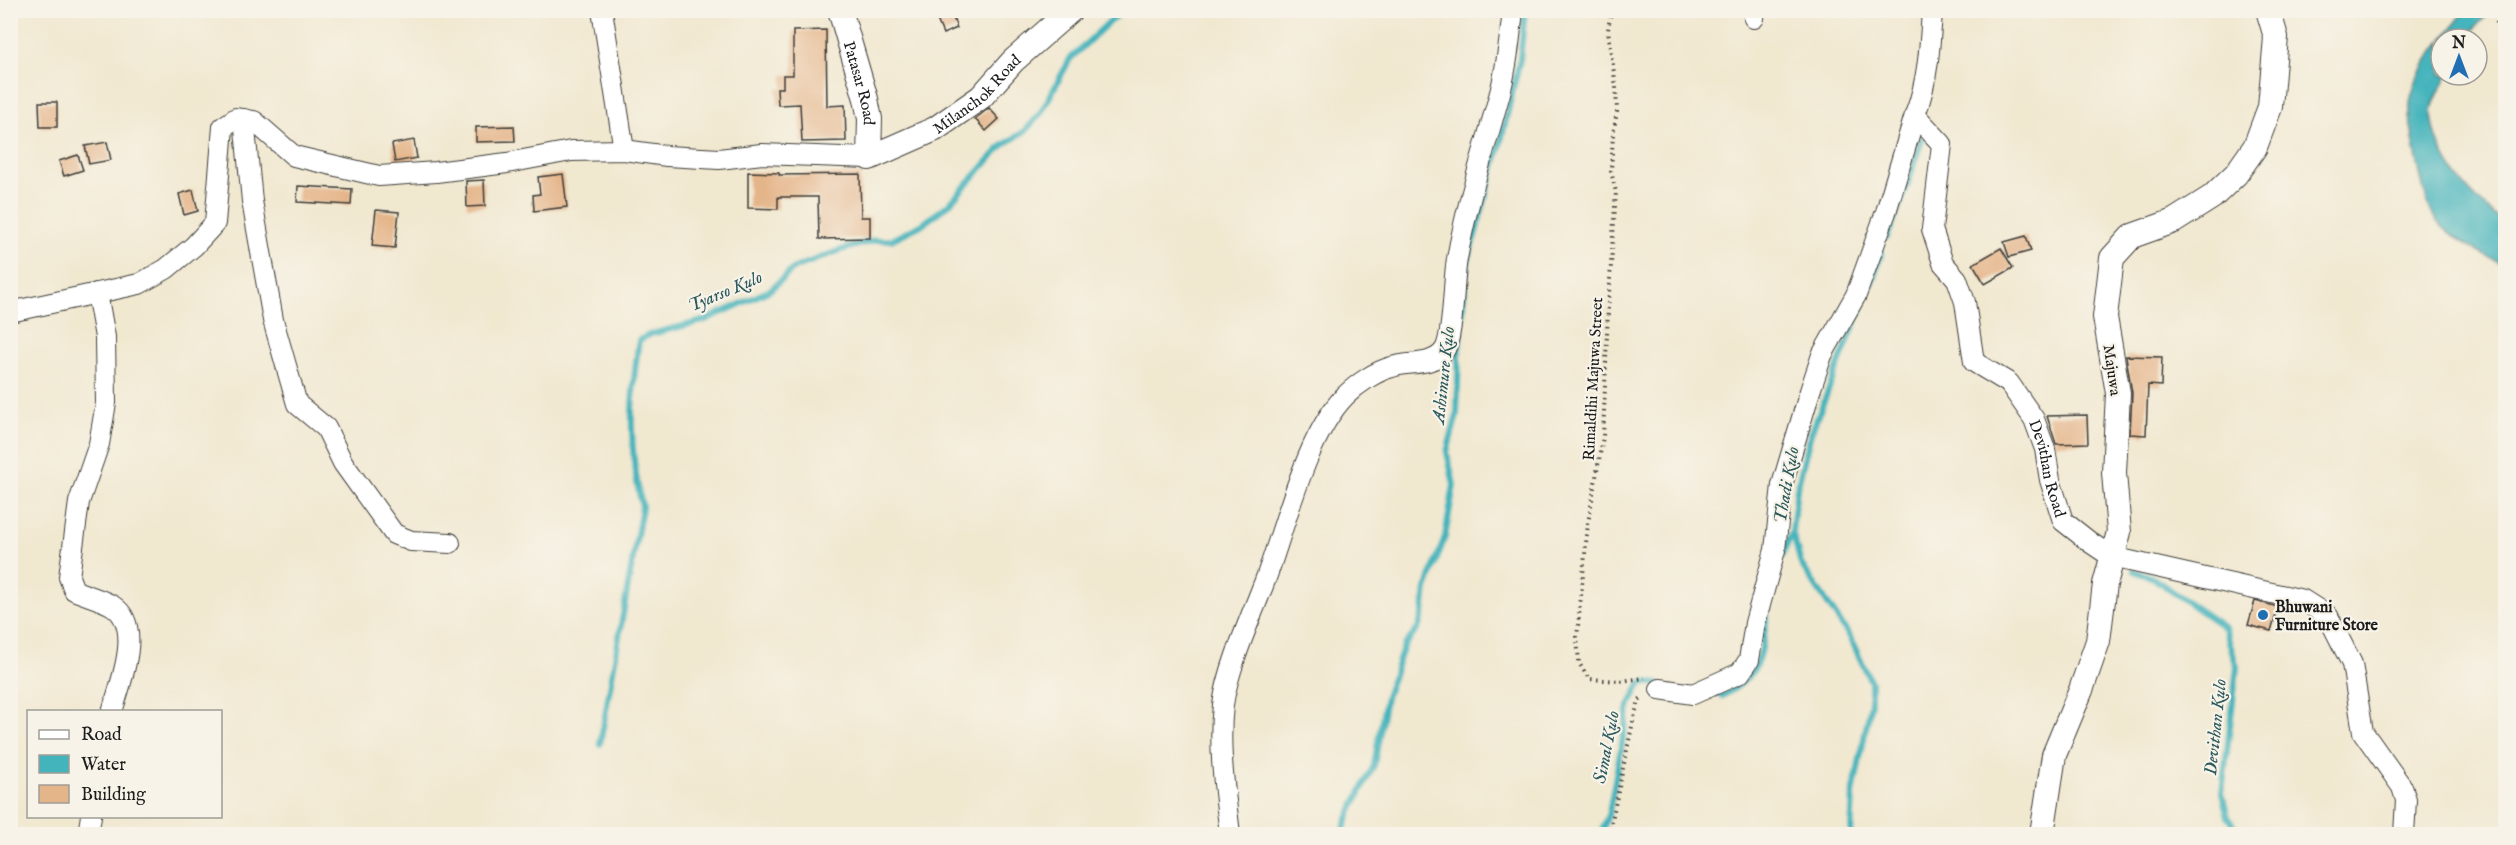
<svg xmlns="http://www.w3.org/2000/svg" width="2516" height="845" viewBox="0 0 2516 845" font-family="'IM FELL English',serif">
  <style>
    .water { fill: #44b4bc; stroke: #30686c; stroke-width: 1.5 }
    .lines { fill: none; stroke-linecap: round; stroke-linejoin: round }
    .stream { stroke: #44b4bc; stroke-width: 6 }
    .building { fill: #e5b58a }
    .minor-casing { stroke: #3c3b37; stroke-width: 22 }
    .tertiary-casing { stroke: #3c3b37; stroke-width: 26 }
    .path { stroke: #3c3b37; stroke-width: 4; stroke-dasharray: 1.5 4.5; stroke-linecap: butt }
    .minor { stroke: #fff; stroke-width: 20 }
    .tertiary { stroke: #fff; stroke-width: 24 }
    .poi-dot { fill: #1f6fb2; stroke: #f7f3e8; stroke-width: 2 }
    .labels { text-anchor: middle; stroke-width: 4.5; stroke-linejoin: round; paint-order: stroke }
    .street-label { font-size: 16px; fill: #1c1c1c; stroke: #f7f3e8 }
    .poi-label { font-size: 16px; font-weight: bold; fill: #1c1c1c; stroke: #f7f3e8; text-anchor: start }
    .water-label { font-size: 18px; font-style: italic; fill: #2c595c; stroke: #f7f3e8 }
  </style>
  <rect width="100%" height="100%" fill="#f7f3e8"/>
  <filter id="ink" filterUnits="userSpaceOnUse"><feTurbulence type="fractalNoise" baseFrequency=".0167" numOctaves="2"/><feDisplacementMap in="SourceGraphic" scale="12" xChannelSelector="R" yChannelSelector="G"/><feConvolveMatrix kernelMatrix="1 2 1 2 8 2 1 2 1" color-interpolation-filters="sRGB"/></filter>
  <filter id="wash" filterUnits="userSpaceOnUse"><feTurbulence type="fractalNoise" baseFrequency=".008" numOctaves="4" result="noise"/><feDisplacementMap in="SourceGraphic" scale="24" xChannelSelector="R" yChannelSelector="G"/><feGaussianBlur stdDeviation="1.35" result="paint"/><feColorMatrix in="noise" values="0 0 0 0 0 0 0 0 0 0 0 0 0 0 0 0 0 1.4 0 .05"/><feComposite in="paint" operator="in"/></filter>
  <g filter="url(#wash)">
    <rect width="100%" height="100%" fill="#f1e8d0"/>
    <g class="water">
      <path d="M2465 11H2491L2464 39H2443Z"/>
      <path d="M2441 41V75H2448C2443 85 2431 103 2432 114 2435 158 2471 198 2505 223V265C2487 258 2449 236 2436 220 2424 206 2408 122 2410 103 2414 79 2427 60 2441 41Z"/>
    </g>
    <g class="lines">
      <g class="stream">
        <path d="M1887 237 1904 195 1922 139"/>
        <path d="M1782 556 1792 532"/>
        <path d="M2134 571 2153 578 2225 628 2237 667 2222 793 2228 817 2241 834"/>
        <path d="M1712 691 1722 696C1764 674 1761 653 1767 612"/>
        <path d="M600 744 642 507C628 447 630 401 639 340L651 334 703 321 732 308 770 290 794 268 841 250 875 240H891L923 224 949 204 1002 146 1025 131 1041 113 1070 59 1111 20 1125 10"/>
        <path d="M1342 834 1350 813 1374 765 1386 697 1404 646 1418 629 1423 613 1426 589 1445 537 1454 485 1447 452 1457 415 1459 349 1467 264 1499 149 1520 59 1525 10"/>
        <path d="M1601 834 1609 812 1629 706 1640 684 1645 682 1658 684"/>
        <path d="M1851 834 1853 794 1871 703V682L1850 637 1801 564 1792 531 1797 488 1811 433 1872 282 1882 252"/>
      </g>
    </g>
    <g id="blocks">
      <g class="building">
        <path d="M933 10H950L957 28 943 34Z"/>
        <path d="M826 30 827 106 845 105 846 141 802 142 800 104 778 105 777 88H783V75H793V31Z"/>
        <path d="M39 102H57V127H40Z"/>
        <path d="M989 108 999 119 986 131 975 119Z"/>
        <path d="M514 126 515 141 476 142V127Z"/>
        <path d="M414 140 417 158 395 162 392 144Z"/>
        <path d="M107 142 111 160 89 164 85 146Z"/>
        <path d="M78 155 83 170 64 176 59 161Z"/>
        <path d="M748 172 779 173V175L860 174 861 217H870V238L819 239 818 197H778V209L748 208Z"/>
        <path d="M563 174 567 207 534 211 533 195 540 194 538 177Z"/>
        <path d="M484 180 485 206 467 207 466 181Z"/>
        <path d="M298 186 352 189 351 205 297 202Z"/>
        <path d="M193 190 198 211 184 215 179 194Z"/>
        <path d="M376 210 399 212 395 248 372 246Z"/>
        <path d="M2026 236 2031 251 2009 257 2004 242Z"/>
        <path d="M2001 248 2013 268 1985 284 1973 264Z"/>
        <path d="M2126 356 2162 357 2161 386 2148 385 2146 435 2130 434 2132 393Z"/>
        <path d="M2087 415 2088 443 2056 444 2047 416Z"/>
        <path d="M2255 601 2278 607 2271 631 2248 625Z"/>
      </g>
    </g>
  </g>
  <g filter="url(#ink)">
    <use href="#blocks" fill-opacity="0" stroke="#3c3b37" stroke-width="1.5"/>
    <g class="lines">
      <g class="minor-casing">
        <g id="minor">
          <path d="M602 10 624 150"/>
          <path id="s1" d="M1932 10C1930 46 1928 81 1915 115L1942 144 1932 229 1943 263 1957 279 1965 302 1974 362 2009 383 2034 419 2045 449 2050 480 2063 521 2091 543 2112 557 2303 600 2328 616 2352 664 2363 732 2402 787 2406 800 2404 834"/>
          <path d="M1754 18 1755 10"/>
          <path d="M244 119 252 201 273 320 297 404 326 428 343 463 394 534 411 541 450 543"/>
          <path d="M97 293 105 337 106 403 99 444 79 502 69 577 74 590C87 596 101 599 113 606 144 626 120 684 112 712"/>
          <path d="M10 312 139 284 166 269 194 246 215 223 223 127 236 118 254 121 294 156 379 176 436 172 507 163 571 151 624 150 667 156 719 159 762 154 869 158"/>
          <path d="M1660 689 1693 694 1740 673 1749 660 1755 623 1775 550 1782 485 1810 391 1822 355 1856 295 1886 212 1915 115"/>
          <path d="M88 834 91 816"/>
          <path d="M1230 834C1225 792 1218 748 1223 705 1228 667 1252 615 1266 578 1286 524 1306 436 1345 396 1357 384 1376 371 1392 367 1409 361 1431 367 1444 351 1454 337 1453 279 1457 259 1467 202 1485 148 1500 93 1507 66 1510 38 1513 10"/>
        </g>
      </g>
      <g class="tertiary-casing">
        <g id="tertiary">
          <path id="s2" d="M840 10 866 99 870 119 869 158 935 129 981 97 1013 61 1071 10"/>
          <path d="M2042 834 2054 755 2081 690 2098 641 2105 584 2119 532 2114 473 2118 393 2105 317 2112 258 2132 236 2174 221 2212 197 2236 174 2255 147 2270 107 2276 37 2268 10"/>
        </g>
      </g>
      <g class="path">
        <path d="M1611 10 1608 30 1616 87 1617 112 1613 134 1611 171 1616 192 1608 308 1603 437 1588 523 1577 637 1579 663 1589 679 1620 681 1645 678"/>
        <path d="M2495 10 2497 24 2506 35"/>
        <path d="M1609 834 1634 717 1639 700 1643 697"/>
      </g>
      <use href="#minor" class="minor"/>
      <use href="#tertiary" class="tertiary"/>
    </g>
  </g>
  <circle class="poi-dot" cx="2263" cy="615" r="6"/>
  <g class="labels">
    <g class="street-label">
      <text dy="6" stroke="none"><textPath href="#s2" startOffset="76">Patasar Road</textPath></text>
      <text dy="6" stroke="none"><textPath href="#s2" startOffset="279">Milanchok Road</textPath></text>
      <text transform="translate(2113 370) rotate(82)" y="6">Majuwa</text>
      <text transform="translate(1592 379) rotate(-87)" y="6">Rimaldihi Majuwa Street</text>
      <text dy="6" stroke="none"><textPath href="#s1" startOffset="510">Devithan Road</textPath></text>
    </g>
    <g class="poi-label">
      <text x="2275" y="612">Bhuwani<tspan x="2275" dy="18">Furniture Store</tspan></text>
    </g>
    <g class="water-label">
      <text transform="translate(725 291) rotate(-23)" y="6">Tyarso Kulo</text>
      <text transform="translate(1443 375) rotate(-84)" y="6">Ashimure Kulo</text>
      <text transform="translate(1786 485) rotate(-80)" y="6">Thadi Kulo</text>
      <text transform="translate(2215 727) rotate(-84)" y="6">Devithan Kulo</text>
      <text transform="translate(1606 747) rotate(-79)" y="6">Simal Kulo</text>
    </g>
  </g>
  <rect width="2516" height="845" fill="none" stroke="#f7f3e8" stroke-width="36"/>
  <rect x="27" y="710" width="195" height="108" fill="#f7f3e8" stroke="#9f9d96" stroke-width="1.5"/>
  <rect x="39" y="730" width="30" height="9" fill="#ffffff" stroke="#9f9d96" stroke-width="1.5"/>
  <text x="81" y="740" font-size="18" fill="#1c1c1c">Road</text>
  <rect x="39" y="755" width="30" height="18" fill="#44b4bc" stroke="#9f9d96" stroke-width="1.5"/>
  <text x="81" y="770" font-size="18" fill="#1c1c1c">Water</text>
  <rect x="39" y="785" width="30" height="18" fill="#e5b58a" stroke="#9f9d96" stroke-width="1.5"/>
  <text x="81" y="800" font-size="18" fill="#1c1c1c">Building</text>
  <g transform="translate(2459 57)"><circle r="28" fill="#f7f3e8" stroke="#9f9d96" stroke-width="1.5"/>
  <path d="M0-4.5L10 22L0 15L-10 22Z" fill="#1f6fb2"/>
  <text y="-9" font-size="16" font-weight="bold" text-anchor="middle" fill="#1c1c1c">N</text>
  </g>
</svg>
